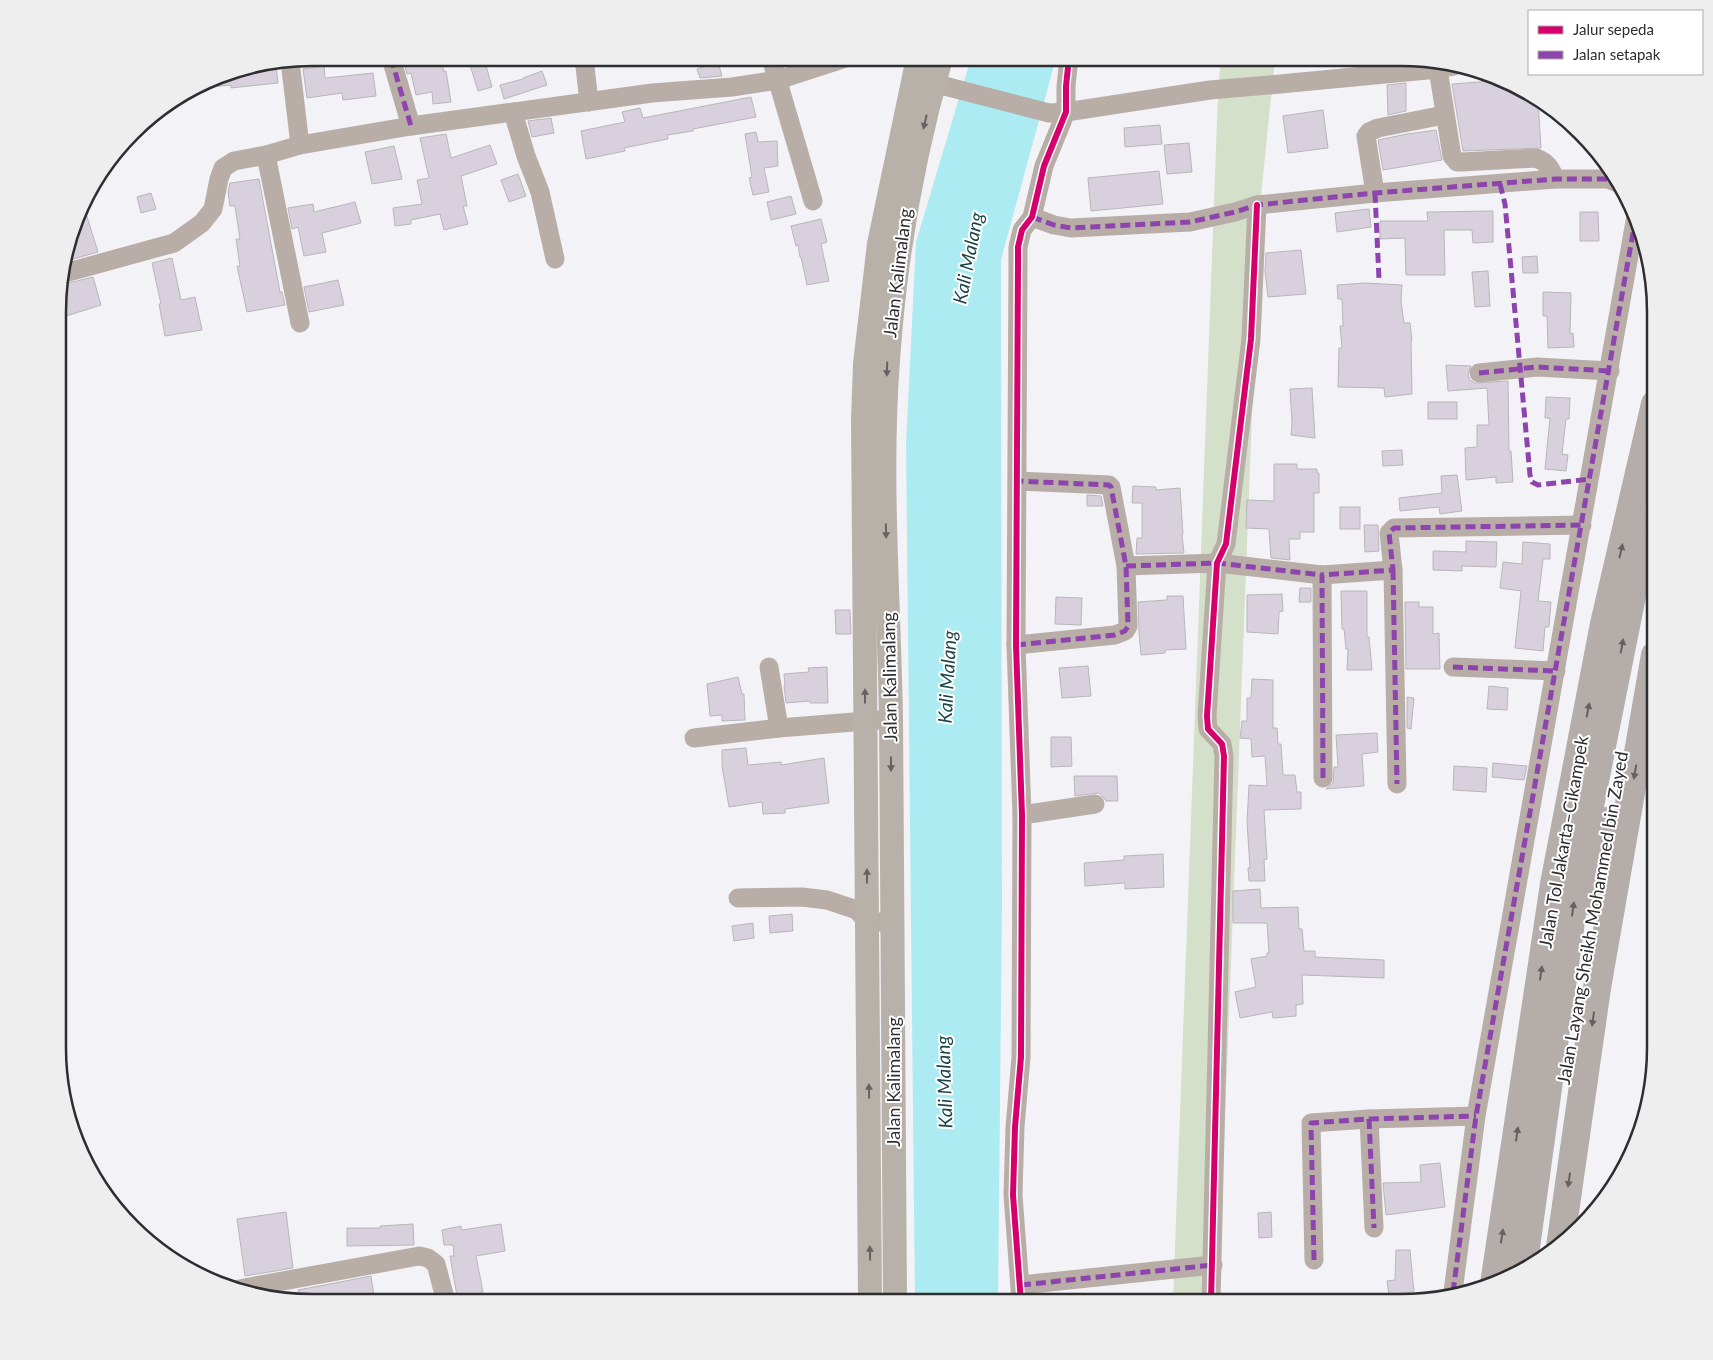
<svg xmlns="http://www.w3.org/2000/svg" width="1713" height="1360" viewBox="0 0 1713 1360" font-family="Lato,sans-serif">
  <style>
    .green { fill: #d4e0c9 }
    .water { fill: #acebf1 }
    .building { fill: #d8d0dc; stroke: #b8b6ba }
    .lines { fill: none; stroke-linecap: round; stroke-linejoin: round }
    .minor { stroke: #b8aea7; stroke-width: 19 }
    .major { stroke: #b8b1aa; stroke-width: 24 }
    .highway { stroke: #b4adaa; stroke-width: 28 }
    .quiet { stroke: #8e44ad; stroke-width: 5; stroke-dasharray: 10 5; stroke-linecap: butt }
    .cycleway-casing { stroke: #fff; stroke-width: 9 }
    .cycleway { stroke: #d6006c; stroke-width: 6 }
    .oneway { fill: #656261 }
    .oneway2 { fill: #646161 }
    .labels { text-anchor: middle; stroke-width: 4; stroke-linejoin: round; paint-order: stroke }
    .street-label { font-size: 18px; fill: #2e2e31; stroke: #fff }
    .water-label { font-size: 19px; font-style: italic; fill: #1a4447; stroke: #fff }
    .rim { fill: none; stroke: #2e2e31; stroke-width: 2.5 }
  </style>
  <rect width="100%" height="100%" fill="#f3f3f7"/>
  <path class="green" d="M1221 58H1275L1260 206 1218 1302H1173L1218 95Z"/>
  <path class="water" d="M971 58H1056L1001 260 1002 906 998 1302H915L906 444 916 242Z"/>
  <g class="building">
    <path d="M414 58H441L444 72 446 71 451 102 433 104 432 92 416 95 411 73 407 74 403 59Z"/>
    <path d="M484 58 492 87 478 91 469 62Z"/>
    <path d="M718 62 722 76 700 78 697 69Z"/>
    <path d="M276 64 278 83 231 88V85L200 88 230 71Z"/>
    <path d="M324 66 325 78 373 73 376 96 343 100 342 93 307 98 303 69Z"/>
    <path d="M542 71 547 85 504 99 500 85 523 79V78Z"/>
    <path d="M1504 80 1538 101 1541 148 1463 151 1452 84Z"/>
    <path d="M1406 83V111L1388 115 1387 85Z"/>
    <path d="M751 97 756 117 693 129V131L667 135 668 139 624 148 625 151 586 159 581 131 625 122 622 112 640 108 643 118Z"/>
    <path d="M1323 110 1328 148 1288 153 1283 116Z"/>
    <path d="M551 118 554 133 532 137 528 121Z"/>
    <path d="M1160 125 1162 144 1125 147 1124 128Z"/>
    <path d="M1436 130 1442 160 1383 170 1378 140 1407 134Z"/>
    <path d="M756 132 758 142 777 141 778 166 764 168 769 192 753 195 749 178 752 177 745 134Z"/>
    <path d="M446 134 451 158 490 145 497 164 461 176 467 206H463L468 224 444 230 440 214 411 220V224L395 226 393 208 422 204 417 180 429 178 420 138Z"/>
    <path d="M1189 143 1192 172 1167 174 1164 145Z"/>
    <path d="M394 146 402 179 372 184 365 152Z"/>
    <path d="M1159 171 1163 204 1091 211 1088 178Z"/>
    <path d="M518 174 526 196 509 202 501 180Z"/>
    <path d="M259 179 280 292H282L285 305 247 312 237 266H240L236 239H240L235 206H230L228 192 230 183Z"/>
    <path d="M151 193 156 209 141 213 137 197Z"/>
    <path d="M791 196 796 214 771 220 767 202Z"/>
    <path d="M355 202 361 223 322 233 326 252 304 256 298 227 292 229 288 208 313 204 314 212Z"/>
    <path d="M84 207 98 252 66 261Z"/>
    <path d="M1369 209 1371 227 1337 232 1335 213Z"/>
    <path d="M1493 211V242L1473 243 1472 230H1444L1445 275H1406L1405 238 1380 239V221H1428L1427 212Z"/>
    <path d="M1580 212H1598L1599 241H1580Z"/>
    <path d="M821 219 827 242 821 244 829 281 807 285 801 257H800L798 245 796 246 791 226Z"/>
    <path d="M1301 250 1306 294 1268 297 1265 271 1266 253Z"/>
    <path d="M1537 256 1538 273H1523L1522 257Z"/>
    <path d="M172 258 181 300 195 297 202 330 165 336 159 304H161L152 263Z"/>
    <path d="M1488 271 1490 306 1475 307 1472 272Z"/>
    <path d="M93 277 101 305 60 318V285Z"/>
    <path d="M338 280 344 305 309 312 304 287Z"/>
    <path d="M1365 283 1402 285 1401 302 1404 323H1410L1412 340 1411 341 1412 394 1385 397 1384 388 1338 387 1339 348H1342L1340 326H1343L1342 299H1338L1337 285Z"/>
    <path d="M1543 292 1571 293 1570 334 1573 333 1574 347 1548 348 1547 316H1543Z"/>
    <path d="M1446 365 1471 366 1468 375 1470 380 1475 383 1508 381 1509 451H1511L1513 482 1496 483V477L1466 480 1465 448 1477 447V425H1489L1487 388 1448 391Z"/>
    <path d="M1312 388 1315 438 1291 435 1292 422 1290 389Z"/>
    <path d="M1546 397 1570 398 1569 419H1566L1562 454 1568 455 1566 471 1545 469 1550 418H1545Z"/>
    <rect x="1428" y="402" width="29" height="17"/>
    <path d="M1402 450 1403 465 1383 466 1382 451Z"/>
    <path d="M1274 464H1297V469H1317V473H1319V493H1314V532H1300V539H1289L1290 560 1271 558 1269 529 1246 528 1247 500 1274 501Z"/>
    <path d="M1457 475 1462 511 1440 514 1439 507 1400 511 1399 498 1442 493 1441 476Z"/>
    <path d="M1133 486 1156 487V490L1180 488 1183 534 1182 535 1184 553 1136 554 1137 538H1142V503H1132Z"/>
    <path d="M1087 495 1101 496 1103 506H1087Z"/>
    <rect x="1340" y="507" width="20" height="22"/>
    <path d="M1364 525H1378L1379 551 1365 552Z"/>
    <path d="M1466 541 1497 542 1496 567 1462 566V571L1433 570V551L1466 552Z"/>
    <path d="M1523 542 1550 544V559H1543L1538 601 1551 602 1549 627H1545L1543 651 1515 648 1521 591 1500 588 1503 562 1522 564Z"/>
    <path d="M1300 588H1311V602H1299Z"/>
    <path d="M1341 591H1367V637H1369L1372 670H1347L1348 649H1346L1344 629H1342Z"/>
    <path d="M1282 594 1283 611 1279 612 1278 634 1247 632V595Z"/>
    <path d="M1167 596H1183L1186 649 1165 650V653L1141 655 1139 633 1138 602 1167 600Z"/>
    <path d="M1056 597 1082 598 1081 625 1055 624Z"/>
    <path d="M1405 602H1419V607H1433V634L1439 633 1440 669H1406Z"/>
    <path d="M835 610H850L851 634H836Z"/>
    <path d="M1088 666 1091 696 1062 698 1059 668Z"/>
    <path d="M827 667 828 703H810V701L786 703 784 686H785L784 674 809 672 808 668Z"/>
    <path d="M738 677 742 694H744L745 720 722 721V715L710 716 707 684Z"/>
    <path d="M1252 679 1273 680V728H1277L1278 744H1281L1283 775H1295L1297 792H1301V809L1264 810 1267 859 1264 860 1265 881H1249L1248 868H1250L1247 822 1249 785 1267 786 1265 756 1252 757 1251 739 1240 738 1242 721H1247V698H1251Z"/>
    <path d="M1489 686 1508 688 1507 710 1487 709Z"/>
    <path d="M1407 697 1414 698 1411 729 1407 728Z"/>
    <path d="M1377 733 1378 752 1362 754 1364 786 1326 789 1333 783 1334 767H1338L1336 735Z"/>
    <path d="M1051 737H1071L1072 766 1051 767Z"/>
    <path d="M746 748 748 765 781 762V765L824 758 829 803 785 809V813L763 814 762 802 729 807 722 766V750Z"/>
    <path d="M1493 763 1527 766 1524 780 1492 777Z"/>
    <path d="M1454 766 1487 768 1486 792 1453 790Z"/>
    <path d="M1074 776H1117L1118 801H1106L1103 797 1099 793 1075 796Z"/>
    <path d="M1163 854 1164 887 1125 889V883L1085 886 1084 863 1124 860V856Z"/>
    <path d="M1260 889 1261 908 1298 907 1299 929H1302L1304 951H1315V957L1384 960V978L1302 975 1303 1004 1296 1005V1016L1273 1018 1272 1012 1240 1018 1235 992 1256 987 1251 959 1267 956V953H1269L1267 923H1233V891Z"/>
    <path d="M792 914 793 931 770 933 769 916Z"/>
    <path d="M753 923 754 938 734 941 732 926Z"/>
    <path d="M1440 1163 1445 1207 1386 1215 1383 1183 1421 1182 1420 1165Z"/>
    <path d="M286 1212 293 1268 245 1276 237 1219Z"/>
    <path d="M1271 1212 1272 1237 1259 1238 1258 1213Z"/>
    <path d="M413 1224 414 1245 347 1246V1228H380V1226Z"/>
    <path d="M501 1224 505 1251 476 1256 483 1292H481L483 1302H458L450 1256H454L453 1245H444L442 1230 461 1226 462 1230Z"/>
    <path d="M1396 1250H1410L1414 1292 1389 1294 1387 1281 1395 1280Z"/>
    <path d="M371 1276 375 1302H348V1299L331 1302H300L298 1290Z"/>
  </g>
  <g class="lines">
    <g class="minor">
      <path d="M391 58 411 126"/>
      <path d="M584 58 589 102"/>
      <path d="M771 58 813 201"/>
      <path d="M290 61 300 145"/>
      <path d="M1454 66 1438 69 1452 156 1457 162H1462L1536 158C1547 162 1551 168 1555 179"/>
      <path d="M933 83 1049 113 1066 112 1210 90 1280 84 1438 69"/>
      <path d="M513 112 526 156 540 192 555 259"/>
      <path d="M266 155 300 323"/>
      <path d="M1375 193 1366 136 1369 132 1378 128 1444 115"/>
      <path d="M1032 217 1054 225 1071 228 1190 222 1235 212 1257 205 1375 193 1555 179H1608L1620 184"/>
      <path d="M61 274 174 243 202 223 213 209 219 179 223 168 234 161 266 155 300 145 411 126 652 93 732 87 778 80 846 58"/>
      <path d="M1479 373 1537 367 1610 371"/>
      <path d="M1126 566 1217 563 1322 575"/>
      <path d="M1393 570 1397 784"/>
      <path d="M1016 645 1115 635 1125 631 1128 626 1126 566 1111 487 1109 485 1017 481"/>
      <path d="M769 667 779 728"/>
      <path d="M1453 667 1556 671"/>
      <path d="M694 738 779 728 891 719"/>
      <path d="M1323 778 1322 575 1393 570 1389 533 1394 528 1582 525"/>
      <path d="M1022 815 1095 804"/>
      <path d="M738 898 802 897 827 900 857 910 867 922H892"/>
      <path d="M1369 1119 1374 1228"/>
      <path d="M1314 1260 1311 1123 1369 1119 1476 1116"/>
      <path d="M1021 1285 1213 1265"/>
      <path d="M239 1289 419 1256 428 1258 436 1264 446 1302"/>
      <path d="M1453 1292 1476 1116 1636 216"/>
      <path d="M1021 1302 1013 1195 1015 1127 1021 1057 1022 815 1016 645 1018 261V247L1022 230 1032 217 1044 166 1066 112V86L1069 58"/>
      <path d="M1211 1302 1224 756 1222 744 1208 729 1207 716 1217 563 1226 544 1251 339 1257 205"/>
    </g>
    <g class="major">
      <path d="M870 1302 863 419 865 364 879 244 918 58"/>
      <path d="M895 1302C894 1108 894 913 891 718 889 600 879 478 888 360 895 258 913 156 941 58"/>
    </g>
    <g class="highway">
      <path d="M1592 902 1606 821"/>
      <path d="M1560 1247 1597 988 1655 655"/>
      <path d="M1523 1269 1580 856 1647 521"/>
      <path d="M1494 1284 1554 884 1604 624 1655 404"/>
    </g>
    <g class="quiet">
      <path d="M391 58 411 126"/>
      <path d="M1500 184 1505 204 1530 475 1532 482 1538 485 1590 479"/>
      <path d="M1375 193 1379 279"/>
      <path d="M1032 217 1054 225 1071 228 1190 222 1235 212 1257 205 1375 193 1555 179H1608L1620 184"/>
      <path d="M1479 373 1537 367 1610 371"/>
      <path d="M1126 566 1217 563 1322 575"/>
      <path d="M1393 570 1397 784"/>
      <path d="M1016 645 1115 635 1125 631 1128 626 1126 566 1111 487 1109 485 1017 481"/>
      <path d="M1453 667 1556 671"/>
      <path d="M1323 778 1322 575 1393 570 1389 533 1394 528 1582 525"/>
      <path d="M1369 1119 1374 1228"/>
      <path d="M1314 1260 1311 1123 1369 1119 1476 1116"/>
      <path d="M1021 1285 1213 1265"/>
      <path d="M1453 1292 1476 1116 1636 216"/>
    </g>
    <g class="cycleway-casing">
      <g id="cycleway">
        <path d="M1021 1302 1013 1195 1015 1127 1021 1057 1022 815 1016 645 1018 261V247L1022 230 1032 217 1044 166 1066 112V86L1069 58"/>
        <path d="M1211 1302 1224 756 1222 744 1208 729 1207 716 1217 563 1226 544 1251 339 1257 205"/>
      </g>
    </g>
    <use href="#cycleway" class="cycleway"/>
  </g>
  <defs><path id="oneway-solid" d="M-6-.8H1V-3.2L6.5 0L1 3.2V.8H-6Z" transform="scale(1.25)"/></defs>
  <g class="oneway">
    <use href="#oneway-solid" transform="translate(925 122) rotate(103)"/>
    <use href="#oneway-solid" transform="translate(887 369) rotate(92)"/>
    <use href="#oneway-solid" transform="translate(886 531) rotate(89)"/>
    <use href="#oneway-solid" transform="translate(865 696) rotate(-90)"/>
    <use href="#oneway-solid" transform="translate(891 764) rotate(90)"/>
    <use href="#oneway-solid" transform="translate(867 876) rotate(-90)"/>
    <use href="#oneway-solid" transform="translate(869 1091) rotate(-91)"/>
    <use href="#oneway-solid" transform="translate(870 1253) rotate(-91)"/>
  </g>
  <g class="oneway2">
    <use href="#oneway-solid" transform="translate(1621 551) rotate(-77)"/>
    <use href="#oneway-solid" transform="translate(1622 646) rotate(-79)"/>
    <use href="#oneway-solid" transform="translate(1588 710) rotate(-79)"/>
    <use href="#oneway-solid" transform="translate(1635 772) rotate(100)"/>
    <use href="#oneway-solid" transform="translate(1573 909) rotate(-82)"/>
    <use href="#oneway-solid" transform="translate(1541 973) rotate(-82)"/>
    <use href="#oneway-solid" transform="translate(1593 1019) rotate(98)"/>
    <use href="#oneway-solid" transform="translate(1517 1134) rotate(-82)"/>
    <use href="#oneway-solid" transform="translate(1569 1180) rotate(98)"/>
    <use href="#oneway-solid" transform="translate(1502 1236) rotate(-81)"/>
  </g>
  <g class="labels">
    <g class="street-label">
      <text transform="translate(898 273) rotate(-83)" y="6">Jalan Kalimalang</text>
      <text transform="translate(890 677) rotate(-91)" y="6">Jalan Kalimalang</text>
      <text transform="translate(1564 842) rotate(-80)" y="6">Jalan Tol Jakarta–Cikampek</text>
      <text transform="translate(1593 918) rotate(-80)" y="6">Jalan Layang Sheikh Mohammed bin Zayed</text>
      <text transform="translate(894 1082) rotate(-90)" y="6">Jalan Kalimalang</text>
    </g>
    <g class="water-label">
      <text transform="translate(968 258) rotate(-79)" y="7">Kali Malang</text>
      <text transform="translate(947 677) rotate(-87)" y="7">Kali Malang</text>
      <text transform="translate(944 1082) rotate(-92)" y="7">Kali Malang</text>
    </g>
  </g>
  <path d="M0 0H1713V1360H0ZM312 66H1401A246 246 0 0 1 1647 312V1048A246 246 0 0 1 1401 1294H312A246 246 0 0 1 66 1048V312A246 246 0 0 1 312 66Z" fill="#eeeeef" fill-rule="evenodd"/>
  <path class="rim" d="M312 66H1401A246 246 0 0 1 1647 312V1048A246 246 0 0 1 1401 1294H312A246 246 0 0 1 66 1048V312A246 246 0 0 1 312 66Z"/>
  <rect x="1528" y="10" width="175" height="65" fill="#ffffff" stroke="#ababad"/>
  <rect x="1538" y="26" width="25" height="8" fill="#d6006c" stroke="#ababad"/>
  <text x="1573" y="35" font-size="15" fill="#2e2e31">Jalur sepeda</text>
  <rect x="1538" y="51" width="25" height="8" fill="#8e44ad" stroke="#ababad"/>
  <text x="1573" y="60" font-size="15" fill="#2e2e31">Jalan setapak</text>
</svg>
